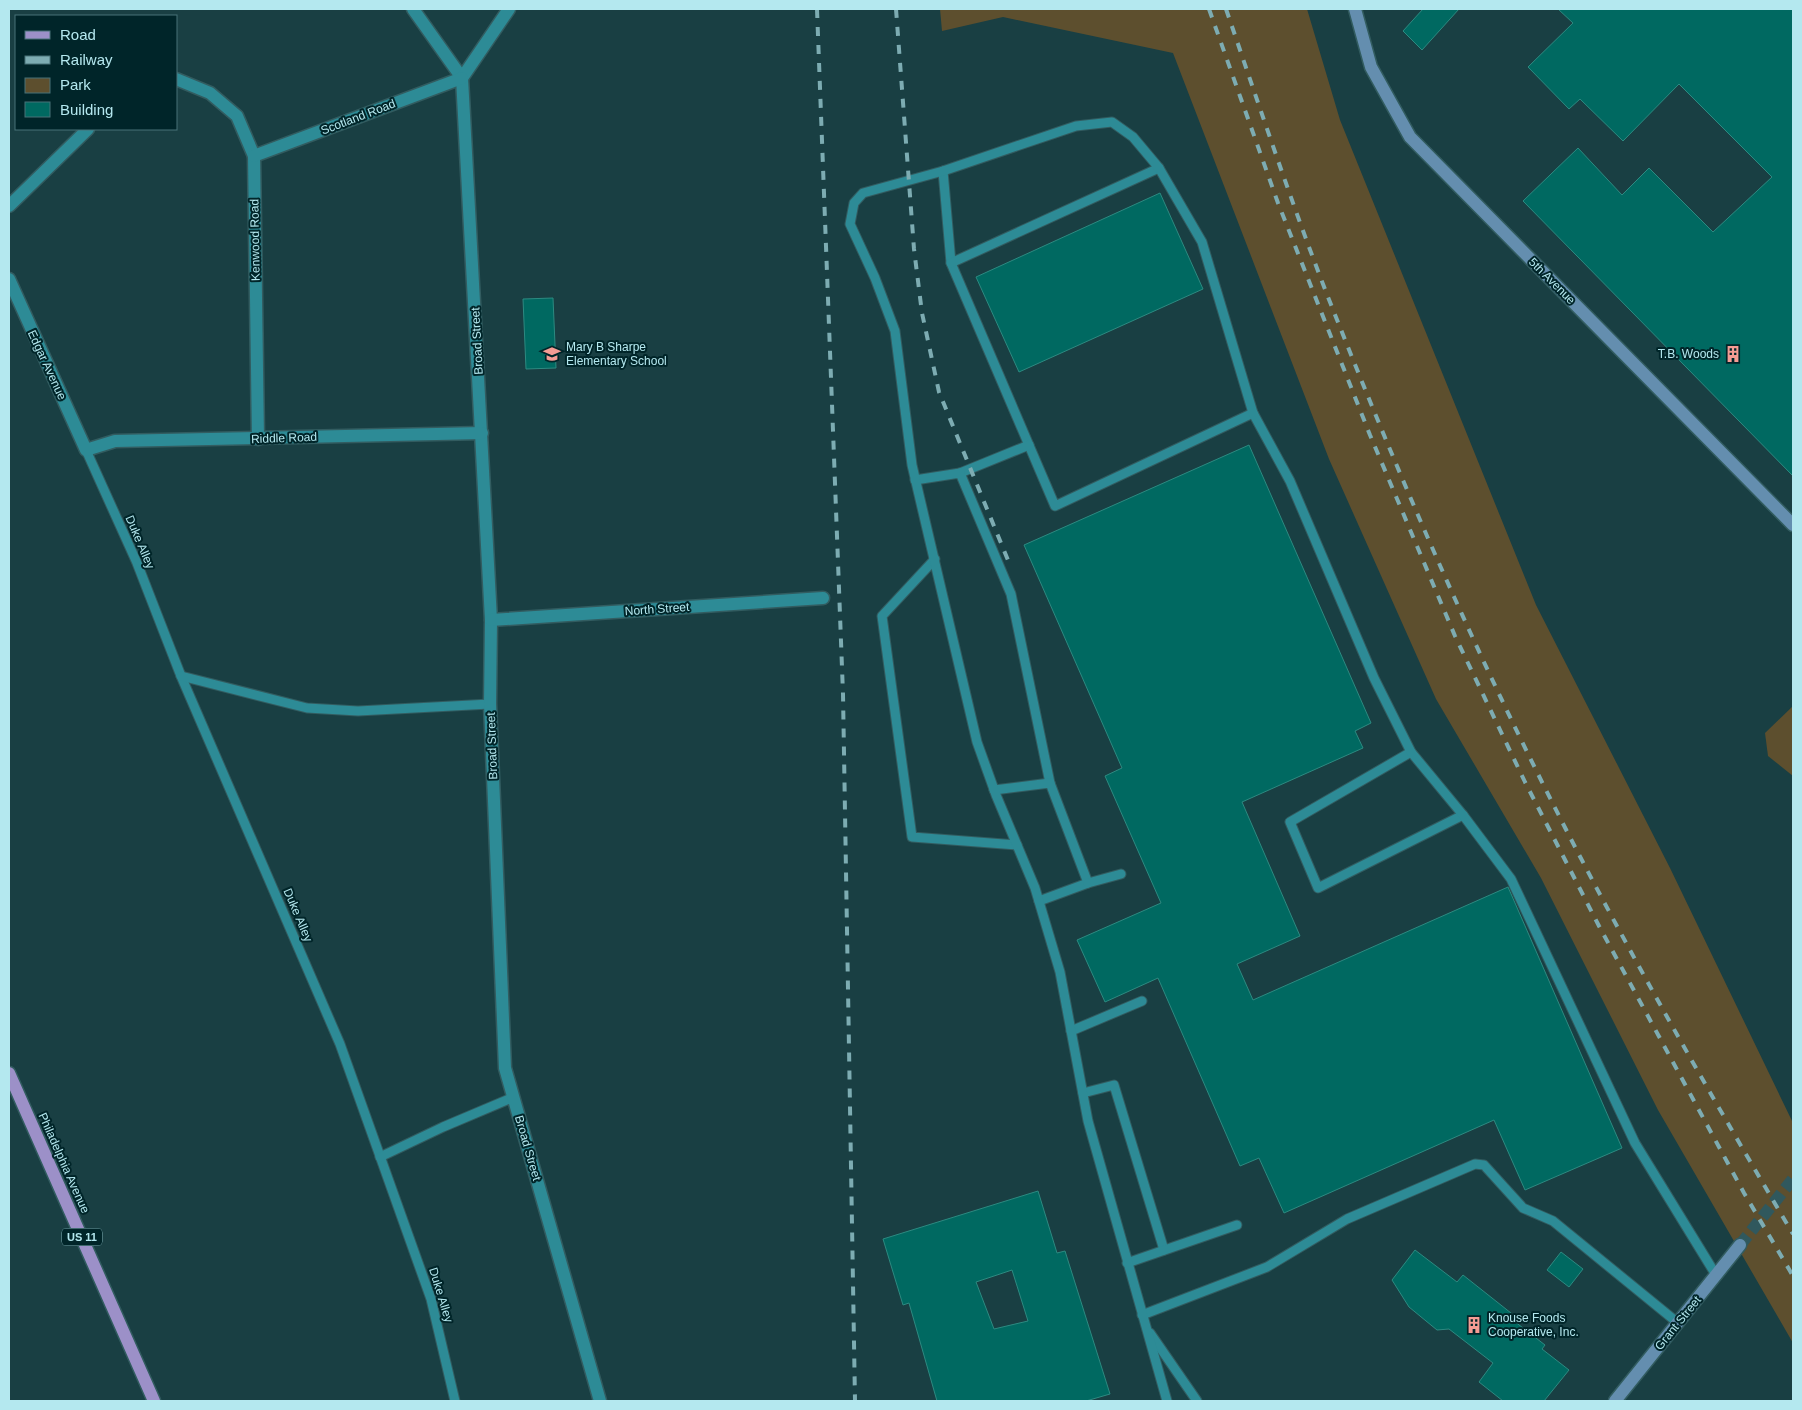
<svg xmlns="http://www.w3.org/2000/svg" width="1802" height="1410" viewBox="0 0 1802 1410" font-family="Helvetica,sans-serif">
  <style>
    .green { fill: #5d4f2e }
    .building { fill: #006961; stroke: #2d8a81; fill-rule: evenodd }
    .lines { fill: none; stroke-linecap: round; stroke-linejoin: round }
    .secondary-tunnel { stroke: #30585d; stroke-width: 12; stroke-dasharray: 12 6; stroke-linecap: butt }
    .lane-casing { stroke: #325c60; stroke-width: 11 }
    .street-casing { stroke: #325c60; stroke-width: 15 }
    .secondary-casing { stroke: #325c60; stroke-width: 15 }
    .primary-casing { stroke: #325c60; stroke-width: 15 }
    .lane { stroke: #2d8b96; stroke-width: 9 }
    .street { stroke: #2d8b96; stroke-width: 12 }
    .secondary { stroke: #648eaf; stroke-width: 12 }
    .primary { stroke: #9c90c8; stroke-width: 12 }
    .rail { stroke: #7dacb2; stroke-width: 4; stroke-dasharray: 9 9; stroke-linecap: butt }
    .labels { text-anchor: middle; stroke-width: 4; stroke-linejoin: round; paint-order: stroke }
    .shield { fill: #002529; stroke: #7eaeb4; stroke-width: 1 }
    .shield-label { font-size: 11px; font-weight: bold; fill: #b4e8ef }
    .street-label { font-size: 12px; fill: #b4e8ef; stroke: #002529 }
    .poi-label { font-size: 12px; fill: #b4e8ef; stroke: #002529; text-anchor: start }
  </style>
  <rect width="100%" height="100%" fill="#193f43"/>
  <g class="green">
    <path d="M940 9H1307L1340 120 1536 605 1670 868 1793 1123V1343L1658 1110 1541 878 1436 699 1329 459 1173 53 1003 17 942 31Z"/>
    <path d="M1793 706V776L1768 756 1765 733Z"/>
  </g>
  <g class="building">
    <path d="M1423 9H1459L1422 50 1403 31Z"/>
    <path d="M1558 9H1793V476L1523 201 1578 148 1622 195 1649 168 1713 232 1772 177 1679 84 1623 141 1580 99 1569 109 1528 67 1573 23Z"/>
    <path d="M1160 193 1203 289 1019 372 976 277Z"/>
    <path d="M553 298 556 368 526 369 523 299Z"/>
    <path d="M1249 445 1371 723 1355 731 1363 748 1242 802 1300 936 1237 964 1253 1000 1508 887 1622 1148 1525 1190 1494 1120 1284 1213 1259 1158 1240 1166 1158 978 1105 1002 1077 940 1161 903 1105 776 1122 768 1024 545Z"/>
    <path d="M1038 1191 1057 1253 1065 1251 1110 1394 1086 1401H937L909 1303 903 1305 883 1239ZM1012 1270 1028 1321 994 1329 976 1282Z"/>
    <path d="M1415 1250 1457 1282 1463 1275 1516 1317 1514 1321 1545 1345 1542 1349 1569 1370 1544 1401H1503L1479 1382 1493 1363 1449 1329 1437 1330 1409 1307 1392 1280Z"/>
    <path d="M1561 1252 1583 1269 1569 1287 1547 1270Z"/>
  </g>
  <g class="lines">
    <path class="secondary-tunnel" d="M1740 1245 1793 1179"/>
    <g class="lane-casing">
      <g id="lane">
        <path d="M943 171 951 263 1055 506 1253 413"/>
        <path d="M951 263 1159 168"/>
        <path d="M86 450 137 563 181 676 340 1044 431 1299 455 1401"/>
        <path d="M960 473 1029 445"/>
        <path d="M915 480 960 473 1011 594 1050 783"/>
        <path d="M935 559 882 616 912 837 1017 845"/>
        <path d="M181 676 307 708 358 711 490 704"/>
        <path d="M1411 752 1290 822 1318 888 1463 815"/>
        <path d="M994 790 1050 783 1088 883 1039 901"/>
        <path d="M1088 883 1121 874"/>
        <path d="M1071 1031 1142 1001"/>
        <path d="M1083 1093 1114 1085 1164 1250"/>
        <path d="M380 1157 443 1127 514 1097"/>
        <path d="M1127 1263 1237 1225"/>
        <path d="M1142 1315 1267 1267 1347 1219 1475 1164 1484 1165 1523 1208 1553 1221 1678 1323"/>
        <path d="M1150 1333 1197 1401"/>
        <path d="M1167 1401 1088 1121 1060 972 1035 888 996 795 977 742 912 465 895 331 875 278 850 224 854 203 863 193 943 171 1076 126 1112 122 1133 137 1159 168 1202 242 1253 413 1290 481 1374 678 1411 752 1463 815 1511 879 1635 1143 1716 1275"/>
      </g>
    </g>
    <g class="street-casing">
      <g id="street">
        <path d="M413 9 462 78"/>
        <path d="M462 78 491 620 490 704 505 1068 600 1401"/>
        <path d="M462 78 509 9"/>
        <path d="M176 79 210 93 237 116 254 156 258 439"/>
        <path d="M254 156 462 78"/>
        <path d="M9 206 88 129"/>
        <path d="M9 279 86 450 115 441 482 433"/>
        <path d="M491 620 823 598"/>
      </g>
    </g>
    <g class="secondary-casing">
      <g id="secondary">
        <path d="M1355 9 1371 67 1410 137 1793 525"/>
        <path d="M1615 1401 1740 1245"/>
      </g>
    </g>
    <g class="primary-casing">
      <path id="primary" d="M9 1073 154 1401"/>
    </g>
    <use href="#lane" class="lane"/>
    <use href="#street" class="street"/>
    <use href="#secondary" class="secondary"/>
    <use href="#primary" class="primary"/>
    <g class="rail">
      <path d="M817 9 843 694 855 1401"/>
      <path d="M896 9 914 249 922 313 939 392 1010 565"/>
      <path d="M1209 9 1278 203 1370 435 1455 636 1525 782 1599 926 1744 1193 1793 1276"/>
      <path d="M1226 9C1259 105 1291 202 1328 297 1392 459 1461 620 1539 776 1617 933 1704 1084 1793 1234"/>
    </g>
  </g>
  <defs>
    <g id="school-bare" transform="scale(1.35)"><path d="M0-5L7-2L0 1L-7-2ZM-4 1L0 2.5L4 1V4Q0 6-4 4Z" fill="#f59c94" stroke="#002529" stroke-width="2.5" paint-order="stroke"/></g>
    <g id="building-bare" transform="scale(1.35)"><path d="M-4-6H4V6H1V3H-1V6H-4ZM-2.5-4.3h1.7v1.8h-1.7ZM.8-4.3h1.7v1.8H.8ZM-2.5-1h1.7V.8h-1.7ZM.8-1h1.7V.8H.8Z" fill="#f59c94" stroke="#002529" stroke-width="2.5" paint-order="stroke"/></g>
  </defs>
  <g fill-rule="evenodd">
    <use href="#school-bare" x="552" y="354"/>
    <use href="#building-bare" x="1733" y="354"/>
    <use href="#building-bare" x="1474" y="1325"/>
  </g>
  <g class="labels">
    <rect class="shield" x="62" y="1228.5" width="40" height="17" rx="4"/>
    <g class="shield-label">
      <text x="82" y="1241">US 11</text>
    </g>
    <g class="street-label">
      <text transform="translate(358 117) rotate(-21)" y="4">Scotland Road</text>
      <text transform="translate(255 240) rotate(-91)" y="4">Kenwood Road</text>
      <text transform="translate(1552 281) rotate(45)" y="4">5th Avenue</text>
      <text transform="translate(477 341) rotate(-93)" y="4">Broad Street</text>
      <text transform="translate(47 365) rotate(65)" y="4">Edgar Avenue</text>
      <text transform="translate(284 438) rotate(-2)" y="4">Riddle Road</text>
      <text transform="translate(140 542) rotate(67)" y="4">Duke Alley</text>
      <text transform="translate(657 609) rotate(-4)" y="4">North Street</text>
      <text transform="translate(492 746) rotate(-92)" y="4">Broad Street</text>
      <text transform="translate(298 915) rotate(67)" y="4">Duke Alley</text>
      <text transform="translate(528 1148) rotate(74)" y="4">Broad Street</text>
      <text transform="translate(64 1163) rotate(66)" y="4">Philadelphia Avenue</text>
      <text transform="translate(441 1295) rotate(73)" y="4">Duke Alley</text>
      <text transform="translate(1678 1323) rotate(-51)" y="4">Grant Street</text>
    </g>
    <g class="poi-label">
      <text x="566" y="351">Mary B Sharpe<tspan x="566" dy="14">Elementary School</tspan></text>
      <text x="1719" y="358" text-anchor="end">T.B. Woods</text>
      <text x="1488" y="1322">Knouse Foods<tspan x="1488" dy="14">Cooperative, Inc.</tspan></text>
    </g>
  </g>
  <rect width="1802" height="1410" fill="none" stroke="#b4e8ef" stroke-width="20"/>
  <rect x="15" y="15" width="162" height="115" fill="#002529" stroke="#487378"/>
  <rect x="25" y="31" width="25" height="8" fill="#9c90c8" stroke="#487378"/>
  <text x="60" y="40" font-size="15" fill="#b4e8ef">Road</text>
  <rect x="25" y="56" width="25" height="8" fill="#7dacb2" stroke="#487378"/>
  <text x="60" y="65" font-size="15" fill="#b4e8ef">Railway</text>
  <rect x="25" y="78" width="25" height="15" fill="#5d4f2e" stroke="#487378"/>
  <text x="60" y="90" font-size="15" fill="#b4e8ef">Park</text>
  <rect x="25" y="102" width="25" height="15" fill="#006961" stroke="#487378"/>
  <text x="60" y="115" font-size="15" fill="#b4e8ef">Building</text>
</svg>
